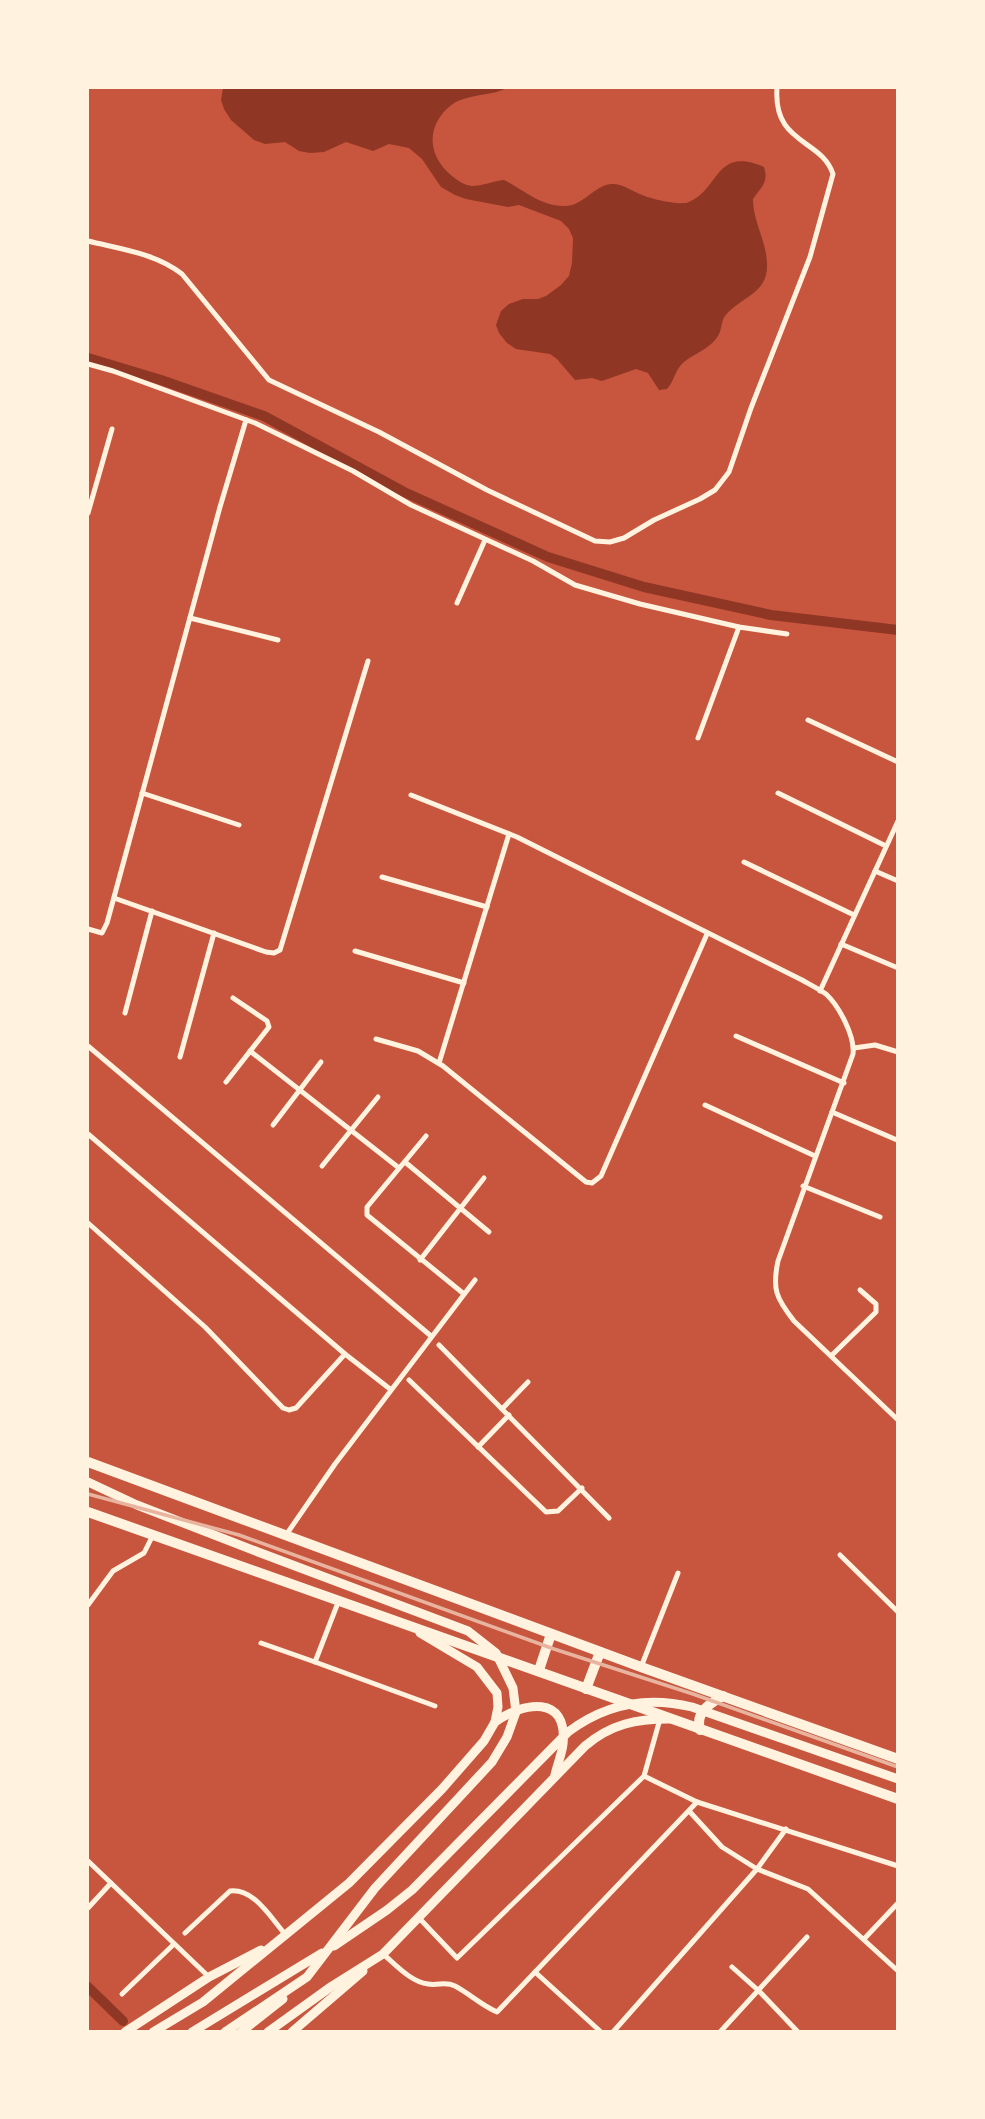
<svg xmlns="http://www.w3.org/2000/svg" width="985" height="2119" viewBox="0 0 985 2119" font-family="Commissioner,sans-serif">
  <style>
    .water { fill: #8f3625 }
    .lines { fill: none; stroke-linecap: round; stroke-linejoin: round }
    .canal { stroke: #8f3625; stroke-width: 10 }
    .minor { stroke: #fff3e0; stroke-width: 5 }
    .primary { stroke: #fff3e0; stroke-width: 9 }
    .trunk { stroke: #fff3e0; stroke-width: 10 }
    .rail { stroke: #e9b49f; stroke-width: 3.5 }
  </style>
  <rect width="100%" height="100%" fill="#c8553d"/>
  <path class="water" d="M223 88H507C489 97 467 93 450 106 425 127 428 157 452 176 458 181 464 185 472 186 482 186 494 181 504 180 524 190 540 206 563 206 583 207 593 186 611 184 622 183 632 191 642 195 651 199 681 206 689 202 720 189 715 146 764 167 769 183 761 187 753 199 753 223 768 243 767 268 766 294 739 298 725 316 721 321 722 330 718 336 710 349 695 353 684 362 675 369 674 382 667 389L659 390 648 373 636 369 602 381 592 378 575 380 557 359 550 354 516 349 507 343 499 333 496 325 501 311 509 304 523 299H538L546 296 561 285 569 276 572 263 573 238 569 229 561 221 519 205 508 207 466 199 455 195 441 187 422 159 409 148 389 144 373 151 346 142 324 152 310 153 299 151 285 142 265 144 254 140 231 120 224 109 221 100Z"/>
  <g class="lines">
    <g class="canal">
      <path d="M88 358 161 380 264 416 404 492 548 557 644 587 771 615 898 630"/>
      <path d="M88 1987 123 2021"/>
    </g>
    <g class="minor">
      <path d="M88 241C120 249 155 253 182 274L269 380 379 432 487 490 595 541 610 542 624 538 654 520 700 499 715 490 729 472 751 408 810 257 833 174C821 138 773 145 777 88"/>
      <path d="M88 364 113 371 255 423 353 471 411 505 533 561 575 585 640 604 739 627 787 634"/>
      <path d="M88 513 112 429"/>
      <path d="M457 603 485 540"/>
      <path d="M190 618 278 640"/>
      <path d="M808 720 898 762"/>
      <path d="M698 738 739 627"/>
      <path d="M142 793 239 825"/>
      <path d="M778 793 886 846"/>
      <path d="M411 795 517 837 802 980C809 984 819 989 826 994 839 1006 855 1036 853 1054L778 1261C772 1289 776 1298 794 1321L898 1420"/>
      <path d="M744 862 854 915"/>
      <path d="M875 871 898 881"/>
      <path d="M382 877 487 907"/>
      <path d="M114 898 266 952 274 953 280 950 368 661"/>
      <path d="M88 929 102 933 107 923 220 507 246 420"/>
      <path d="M841 944 898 968"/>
      <path d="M355 951 464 983"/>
      <path d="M820 991 898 821"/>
      <path d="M125 1013 152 911"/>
      <path d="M736 1036 844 1083"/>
      <path d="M376 1039 418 1051 443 1066 586 1182 592 1183 601 1176 707 934"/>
      <path d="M88 1046 431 1336"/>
      <path d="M854 1048 875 1045 898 1052"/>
      <path d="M250 1051 399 1168"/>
      <path d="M180 1057 214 933"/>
      <path d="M439 1063 509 834"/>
      <path d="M226 1082 269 1027 267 1021 233 998"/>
      <path d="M705 1105 815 1156"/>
      <path d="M832 1112 897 1140"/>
      <path d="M273 1125 321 1062"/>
      <path d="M88 1134 345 1354 390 1389"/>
      <path d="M426 1136 367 1207V1215L464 1294"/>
      <path d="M405 1162 489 1232"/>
      <path d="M322 1166 378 1097"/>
      <path d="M803 1186 880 1217"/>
      <path d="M88 1223 205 1327 283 1408 289 1410 296 1408 345 1354"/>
      <path d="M420 1260 484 1178"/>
      <path d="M439 1345 609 1518"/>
      <path d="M831 1356 876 1312V1304L860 1290"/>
      <path d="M409 1380 546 1512 558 1511 582 1488"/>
      <path d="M502 1409 528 1382"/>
      <path d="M478 1447 509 1415"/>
      <path d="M286 1535 335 1464 475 1280"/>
      <path d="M840 1555 898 1612"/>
      <path d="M339 1600 315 1662 435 1706"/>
      <path d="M88 1605 113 1571 144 1553 153 1535"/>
      <path d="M261 1643 315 1662"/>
      <path d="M641 1667 678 1573"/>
      <path d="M644 1776 697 1802 898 1866"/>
      <path d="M690 1812 722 1847 757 1869 808 1889 898 1971"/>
      <path d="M88 1861 209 1977"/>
      <path d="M88 1908 111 1883"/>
      <path d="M419 1918 457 1958 644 1776 660 1719"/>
      <path d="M185 1933 230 1891C254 1888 271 1918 285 1934"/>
      <path d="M864 1939 898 1903"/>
      <path d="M383 1954C396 1965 411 1982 428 1984 438 1986 445 1981 455 1986 470 1994 481 2005 497 2012L697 1802"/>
      <path d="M732 1967 759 1991 798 2032"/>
      <path d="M535 1972 601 2032"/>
      <path d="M122 1994 174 1944"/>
      <path d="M613 2032 757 1869 786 1829"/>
      <path d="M720 2032 807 1937"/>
    </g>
    <g class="primary">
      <path d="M88 1482 137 1505 258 1552 468 1631 496 1653 513 1688 516 1712 507 1737 492 1762 375 1888 307 1977 225 2032"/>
      <path d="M495 1722C523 1702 568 1694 563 1744 562 1754 557 1765 555 1775"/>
      <path d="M334 1946 387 1910 412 1890 568 1732C605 1704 647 1696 692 1707L898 1779"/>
      <path d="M125 2032 209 1977 261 1950"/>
      <path d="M153 2032 203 2002 349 1883 442 1789 484 1741 495 1722 498 1707 497 1693 477 1667 420 1633"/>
      <path d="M192 2032 322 1953"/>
      <path d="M241 2032 283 1999"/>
      <path d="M268 2032 332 1986 383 1954 585 1746C611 1724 636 1719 669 1719"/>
      <path d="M292 2032 363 1971"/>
    </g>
    <g class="trunk">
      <path d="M88 1462 641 1667 898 1759"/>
      <path d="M88 1512 898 1799"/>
      <path d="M539 1670 551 1634"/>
      <path d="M586 1689 600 1652"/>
      <path d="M700 1730C695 1712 709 1704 723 1696"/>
    </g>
    <path class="rail" d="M88 1494 239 1535 554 1649 693 1694 898 1767"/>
  </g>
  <rect width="985" height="2119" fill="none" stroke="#fff3e0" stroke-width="178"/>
</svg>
